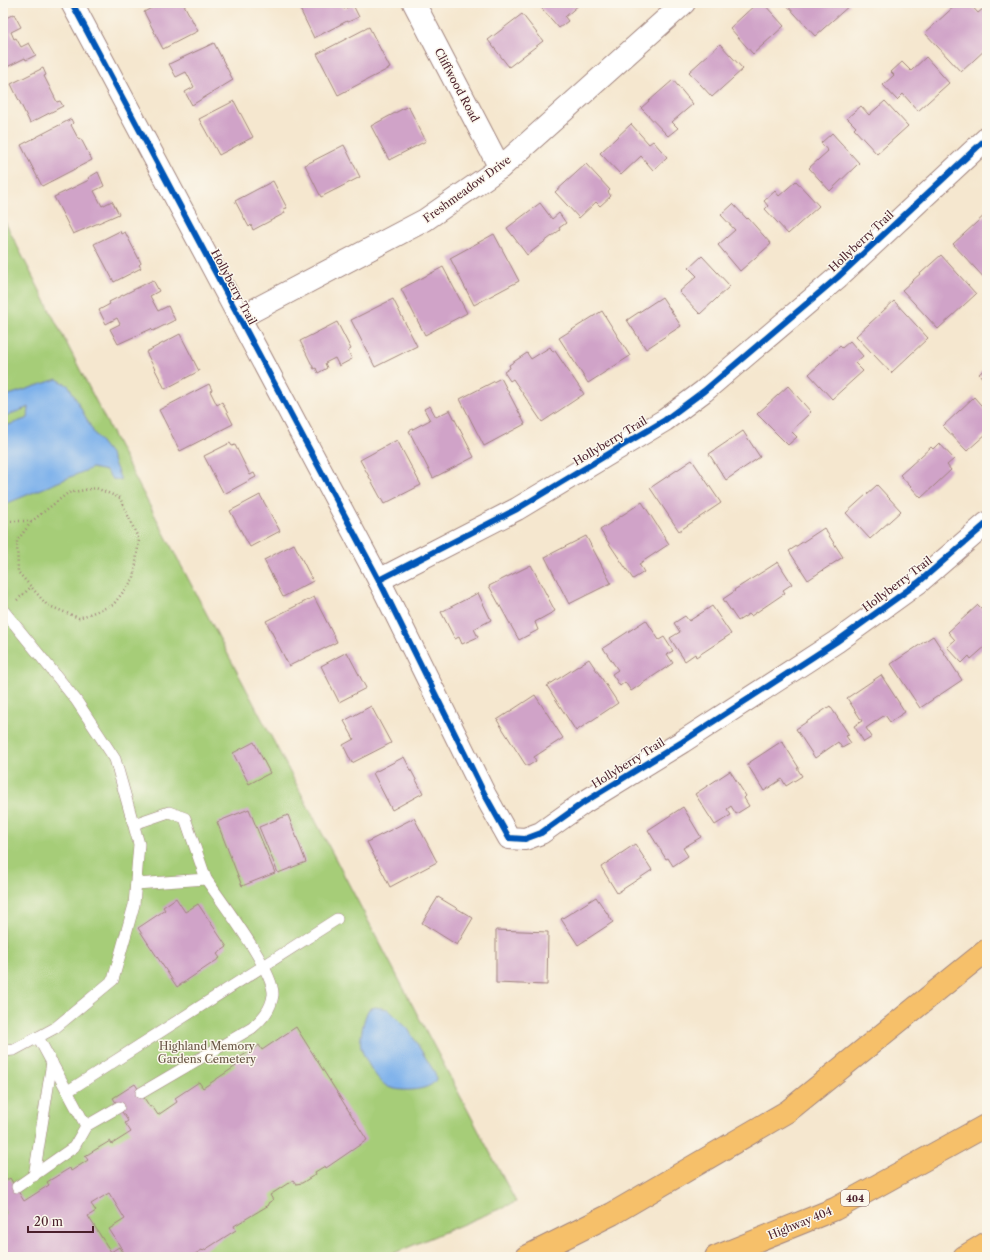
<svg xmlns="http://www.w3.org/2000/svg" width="990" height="1260" viewBox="0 0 990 1260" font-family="'Libre Caslon Text',serif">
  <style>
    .green { fill: #a6cd78; stroke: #787652 }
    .water { fill: #7db1eb; stroke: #64688b }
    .building { fill: #d0a3c8 }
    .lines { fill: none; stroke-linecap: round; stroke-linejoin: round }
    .service-casing { stroke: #a0837d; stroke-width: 12 }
    .minor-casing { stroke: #a0837d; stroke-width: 24 }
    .motorway-casing { stroke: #a0837d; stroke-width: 24 }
    .path { stroke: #a0837d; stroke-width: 2.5; stroke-dasharray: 1 3; stroke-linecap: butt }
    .service { stroke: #fff; stroke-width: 11 }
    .minor { stroke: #fff; stroke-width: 22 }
    .motorway { stroke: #f6c06b; stroke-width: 22 }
    .cycleway-casing { stroke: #fbf7ec; stroke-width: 8 }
    .cycleway { stroke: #0057b8; stroke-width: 6 }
    .labels { text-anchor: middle; stroke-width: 3; stroke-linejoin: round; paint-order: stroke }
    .shield { fill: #fbf7ec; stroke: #7f6065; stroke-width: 1 }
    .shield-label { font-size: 10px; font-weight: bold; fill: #4a1f2b }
    .street-label { font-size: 11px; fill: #4a1f2b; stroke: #fbf7ec }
    .park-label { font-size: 11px; fill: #665342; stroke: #fbf7ec }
  </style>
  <rect width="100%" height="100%" fill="#fbf7ec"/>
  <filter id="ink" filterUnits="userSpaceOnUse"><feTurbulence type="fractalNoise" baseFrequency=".025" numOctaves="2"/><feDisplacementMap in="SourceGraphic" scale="8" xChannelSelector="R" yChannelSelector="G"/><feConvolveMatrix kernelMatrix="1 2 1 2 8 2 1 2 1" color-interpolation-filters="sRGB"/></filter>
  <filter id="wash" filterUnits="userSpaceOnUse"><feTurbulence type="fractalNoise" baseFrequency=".012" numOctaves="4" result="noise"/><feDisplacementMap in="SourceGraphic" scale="16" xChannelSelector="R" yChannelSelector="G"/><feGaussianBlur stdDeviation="0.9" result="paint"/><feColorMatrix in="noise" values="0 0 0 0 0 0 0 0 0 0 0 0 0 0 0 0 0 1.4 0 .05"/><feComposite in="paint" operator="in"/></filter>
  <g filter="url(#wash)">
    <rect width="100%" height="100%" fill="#f5e7cf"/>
    <path class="green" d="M3 218 132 472 516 1202 385 1257H3Z"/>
    <g class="water">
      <path d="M57 379 69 386 94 433 111 455 121 480 112 479 106 471 92 468 3 505V427L28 418 29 407 3 417V397Z"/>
      <path d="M375 1007 388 1009 408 1029 435 1073 436 1079C432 1092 394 1093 385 1085 375 1077 365 1060 361 1048 359 1040 364 1016 369 1009Z"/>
    </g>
    <g id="blocks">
      <g class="building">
        <path d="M161 3H183L198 31 163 49 144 12Z"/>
        <path d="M297 3H341L344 9 353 5 359 17 348 22 347 21 314 38Z"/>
        <path d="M537 3H581L565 17 568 21 559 28Z"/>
        <path d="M757 3H763L784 26 753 54 730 28Z"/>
        <path d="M785 3H848L850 5 815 36Z"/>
        <path d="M958 3H969L978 13 984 8 987 11V18L985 20 987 22V48L961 72 925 33Z"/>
        <path d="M14 14 21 27 11 32 14 39 16 38 21 47 29 43 36 55 26 60 25 58 3 69V22L5 21 4 19Z"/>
        <path d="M522 14 543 41 509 67 488 40Z"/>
        <path d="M369 27 390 68 338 95 317 54Z"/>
        <path d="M214 43 233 80 192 105 185 92 194 87 186 72 176 77 169 64Z"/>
        <path d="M720 44 743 69 712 97 689 72Z"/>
        <path d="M926 57 949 83 918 111 903 94 897 100 883 85 894 75 891 72 902 62 911 71Z"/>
        <path d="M43 68 46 75 44 76 57 102 60 101 63 106 30 123 11 84Z"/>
        <path d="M673 80 693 104 672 122 678 128 668 136 641 108Z"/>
        <path d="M234 101 253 137 219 155 199 119Z"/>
        <path d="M885 101 908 126 877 154 854 129 856 127 847 118 861 106 869 115Z"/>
        <path d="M408 106 426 141 389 160 371 126Z"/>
        <path d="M71 119 73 123 71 125 79 140 81 139 92 160 42 186 21 145Z"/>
        <path d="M631 124 649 144 653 141 667 157 653 170 641 156 621 175 600 153Z"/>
        <path d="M832 133 859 163 830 191 809 168 828 151 821 143Z"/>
        <path d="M344 145 360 177 321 197 305 165Z"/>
        <path d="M586 164 610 190 608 192 611 196 600 206 596 202 579 218 555 192Z"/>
        <path d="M98 172 104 186 94 191 102 206 112 201 119 214 73 234 54 197 89 180 88 178Z"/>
        <path d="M273 181 287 208 283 209 285 213 253 230 251 225 249 227 235 201Z"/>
        <path d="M796 181 819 206 788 234 765 209 768 206 764 201 775 191 779 196Z"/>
        <path d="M540 203 552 219 559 213 566 223 559 228 560 230 527 255 507 228Z"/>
        <path d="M733 204 747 219 748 218 771 244 740 271 718 245 735 230 721 215Z"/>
        <path d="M987 213V281L953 244Z"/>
        <path d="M120 231 121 234 125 232 141 263 139 265 141 268 114 282 94 244Z"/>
        <path d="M494 234 519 281 474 305 450 258Z"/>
        <path d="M941 255 976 294 938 329 902 290Z"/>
        <path d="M702 256 730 286 700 314 679 292 697 276 689 268Z"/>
        <path d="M443 267 467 313 425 335 401 289Z"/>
        <path d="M153 280 159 291 150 296 158 311 168 306 175 320 153 331 151 329 118 344 110 329 120 324 117 318 106 324 99 310 110 304 109 302Z"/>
        <path d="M662 297 681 326 646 349 627 320Z"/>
        <path d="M393 299 417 346 375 367 351 320Z"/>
        <path d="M894 301 928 338 891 373 856 336Z"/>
        <path d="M602 311 630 356 588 383 559 338Z"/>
        <path d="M337 322 351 349 348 351 352 359 339 366 335 358 325 363 327 368 318 373 316 368 314 369 300 341Z"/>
        <path d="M180 334 199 371 165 389 146 352Z"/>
        <path d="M850 341 863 356 855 363 863 371 832 399 809 374 840 346 842 348Z"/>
        <path d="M550 347 553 352 555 351 584 394 542 422 513 379 510 381 504 372 510 368 509 365 527 353 531 359Z"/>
        <path d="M987 367V383L979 374Z"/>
        <path d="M501 378 525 424 484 446 460 399Z"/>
        <path d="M209 384 212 390 210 391 217 405 222 402 233 424 180 451 159 410Z"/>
        <path d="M788 386 811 412 791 431 797 437 788 445 757 414Z"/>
        <path d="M974 397 987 412V433L967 451 943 426Z"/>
        <path d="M430 406 436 417 450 410 474 457 433 478 409 431 430 420 424 409Z"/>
        <path d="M743 431 760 457 726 480 709 454Z"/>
        <path d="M397 440 421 485 384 504 360 460Z"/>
        <path d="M230 443 232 446 235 445 250 475 254 473 256 477 224 494 204 456Z"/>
        <path d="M939 443 954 459 947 465 951 470 921 498 900 475 931 447 933 449Z"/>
        <path d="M692 460 721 503 679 531 650 488Z"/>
        <path d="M877 485 901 511 870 539 846 513Z"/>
        <path d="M260 495 280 531 250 547 230 511Z"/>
        <path d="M642 502 669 544 639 564 644 572 633 579 600 530Z"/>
        <path d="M824 528 843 557 808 580 789 551Z"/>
        <path d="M586 536 611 583 569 604 545 557Z"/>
        <path d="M294 544 313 581 283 597 264 560Z"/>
        <path d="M778 562 792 584 783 590 785 593 751 616 749 614 738 621 723 599 735 591 734 590Z"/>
        <path d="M531 565 555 611 535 622 538 630 519 640 489 586Z"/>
        <path d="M478 593 491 620 474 629 478 637 462 644 459 637 455 639 441 612Z"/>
        <path d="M314 597 337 642 289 666 266 621Z"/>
        <path d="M978 605 987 614V645L971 659 969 656 962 663 947 647 955 640 948 632Z"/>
        <path d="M712 606 731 634 696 657 695 654 685 661 670 638 680 632 674 623 685 616 689 621Z"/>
        <path d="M646 620 659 640 664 637 673 651 667 654 673 663 631 691 625 682 620 686 612 674 618 670 603 648Z"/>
        <path d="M933 636 962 680 920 708 891 664Z"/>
        <path d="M347 652 366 688 339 702 321 666Z"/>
        <path d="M589 659 618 703 576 731 547 686Z"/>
        <path d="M881 675 905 712 890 722 885 715 866 728 872 737 864 742 854 726 862 721 847 698Z"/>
        <path d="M535 695 563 738 534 757 536 761 528 766 525 764 497 720Z"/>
        <path d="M371 706 391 743 352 763 343 745 354 739 344 721Z"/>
        <path d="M830 706 849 735 846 736 851 743 842 748 838 742 815 758 796 729Z"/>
        <path d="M782 741 799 768H797L802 776 786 786 782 779 764 791 747 764Z"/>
        <path d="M254 742 270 773 249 784 233 753Z"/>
        <path d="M404 757 423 793 392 810 373 773Z"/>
        <path d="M730 771 746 796 744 798 749 806 736 814 731 806 727 809 731 815 715 825 695 794Z"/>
        <path d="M683 807 701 837 683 848 688 856 673 866 668 858 666 859 648 830Z"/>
        <path d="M249 809 275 873 242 886 217 822Z"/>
        <path d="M288 815 306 862 278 873 259 827Z"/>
        <path d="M414 818 437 862 390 887 367 842Z"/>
        <path d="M635 844 652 870 617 893 601 867Z"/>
        <path d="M438 897 473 918 457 945 422 923Z"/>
        <path d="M596 897 613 922 578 945 561 919Z"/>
        <path d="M176 898 185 912 198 904 227 947 217 954 220 958 177 987 138 928 165 910 163 907Z"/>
        <path d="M496 930 548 932 547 985 496 983Z"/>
        <path d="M296 1027 367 1140 326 1168 325 1166 315 1172 316 1174 302 1183 296 1184 293 1180 270 1195 273 1200 268 1203 269 1205 234 1226 236 1230 203 1251 202 1250 190 1257 186 1256 184 1257H127L109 1229 125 1219 109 1193 91 1204 96 1211 88 1216 111 1252 119 1247 125 1257H3V1215L6 1213 3 1208V1183L10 1178 24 1201 49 1185 47 1182 70 1168 71 1171 88 1160 85 1156 110 1141 112 1144 131 1132 125 1123 128 1121 113 1098 135 1084 150 1107 152 1106 158 1115 177 1102 175 1098 199 1082 203 1088 236 1066 233 1062 259 1045 262 1050Z"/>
      </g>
    </g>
  </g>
  <g filter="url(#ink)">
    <use href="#blocks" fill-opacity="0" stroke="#a0837d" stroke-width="1"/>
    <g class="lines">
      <g class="service-casing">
        <g id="service">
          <path d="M3 610 76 700 115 759 139 844 134 905 113 980 55 1028 14 1050 3 1051"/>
          <path d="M134 824 169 812 185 818 206 879 136 884"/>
          <path d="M68 1091 337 919"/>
          <path d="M141 1093 252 1028C262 1019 271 1010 273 995 275 972 221 901 206 879"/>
          <path d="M86 1126 119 1107"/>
          <path d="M34 1176 52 1062"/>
          <path d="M17 1187 74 1147 86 1126 38 1037"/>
        </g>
      </g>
      <g class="minor-casing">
        <g id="minor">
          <path d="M72 3 379 580 485 795 509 838 525 839 541 833 583 803 682 742 836 642 919 582 987 523"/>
          <path d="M414 3 500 168"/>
          <path d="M239 318 425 220 500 168 684 3"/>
          <path d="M379 580 517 509 665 420 704 391 838 277 987 138"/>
        </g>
      </g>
      <g class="motorway-casing">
        <g id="motorway">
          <path d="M526 1257 612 1214 788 1111 987 950"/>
          <path d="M716 1257 835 1209 987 1125"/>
          <path d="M964 1257 987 1243"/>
        </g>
      </g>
      <g class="path">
        <path d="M3 521H32L68 493 96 488 120 498 139 540 134 578 113 605 79 618 47 605 18 572 17 541 32 521"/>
        <path d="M17 600 31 587"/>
      </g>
      <use href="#service" class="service"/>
      <use href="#minor" class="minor"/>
      <use href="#motorway" class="motorway"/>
      <g class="cycleway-casing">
        <g id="cycleway">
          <path d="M72 3 379 580 485 795 509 838 525 839 541 833 583 803 682 742 836 642 919 582 987 523"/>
          <path d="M379 580 517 509 665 420 704 391 838 277 987 138"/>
        </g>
      </g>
      <use href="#cycleway" class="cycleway"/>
    </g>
  </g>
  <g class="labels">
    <rect class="shield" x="841" y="1190" width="28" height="16" rx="3"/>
    <g class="shield-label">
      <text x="855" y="1202">404</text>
    </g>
    <g class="street-label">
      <text transform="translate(457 85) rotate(62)" y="4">Cliffwood Road</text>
      <text transform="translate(467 189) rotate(-36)" y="4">Freshmeadow Drive</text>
      <text transform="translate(861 241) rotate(-43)" y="4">Hollyberry Trail</text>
      <text transform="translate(234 287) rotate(62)" y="4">Hollyberry Trail</text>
      <text transform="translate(610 441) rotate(-31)" y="4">Hollyberry Trail</text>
      <text transform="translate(897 584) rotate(-37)" y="4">Hollyberry Trail</text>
      <text transform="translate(628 763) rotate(-32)" y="4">Hollyberry Trail</text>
      <text transform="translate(800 1223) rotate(-22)" y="4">Highway 404</text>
    </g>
    <g class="park-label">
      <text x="207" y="1050">Highland Memory<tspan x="207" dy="13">Gardens Cemetery</tspan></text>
    </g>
  </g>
  <rect width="990" height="1260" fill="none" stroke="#fbf7ec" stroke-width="16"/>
  <path d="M28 1226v6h65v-6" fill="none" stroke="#4a1f2b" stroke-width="2"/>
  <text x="34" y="1226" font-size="12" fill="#4a1f2b" stroke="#fbf7ec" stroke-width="3" paint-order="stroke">20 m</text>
</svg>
